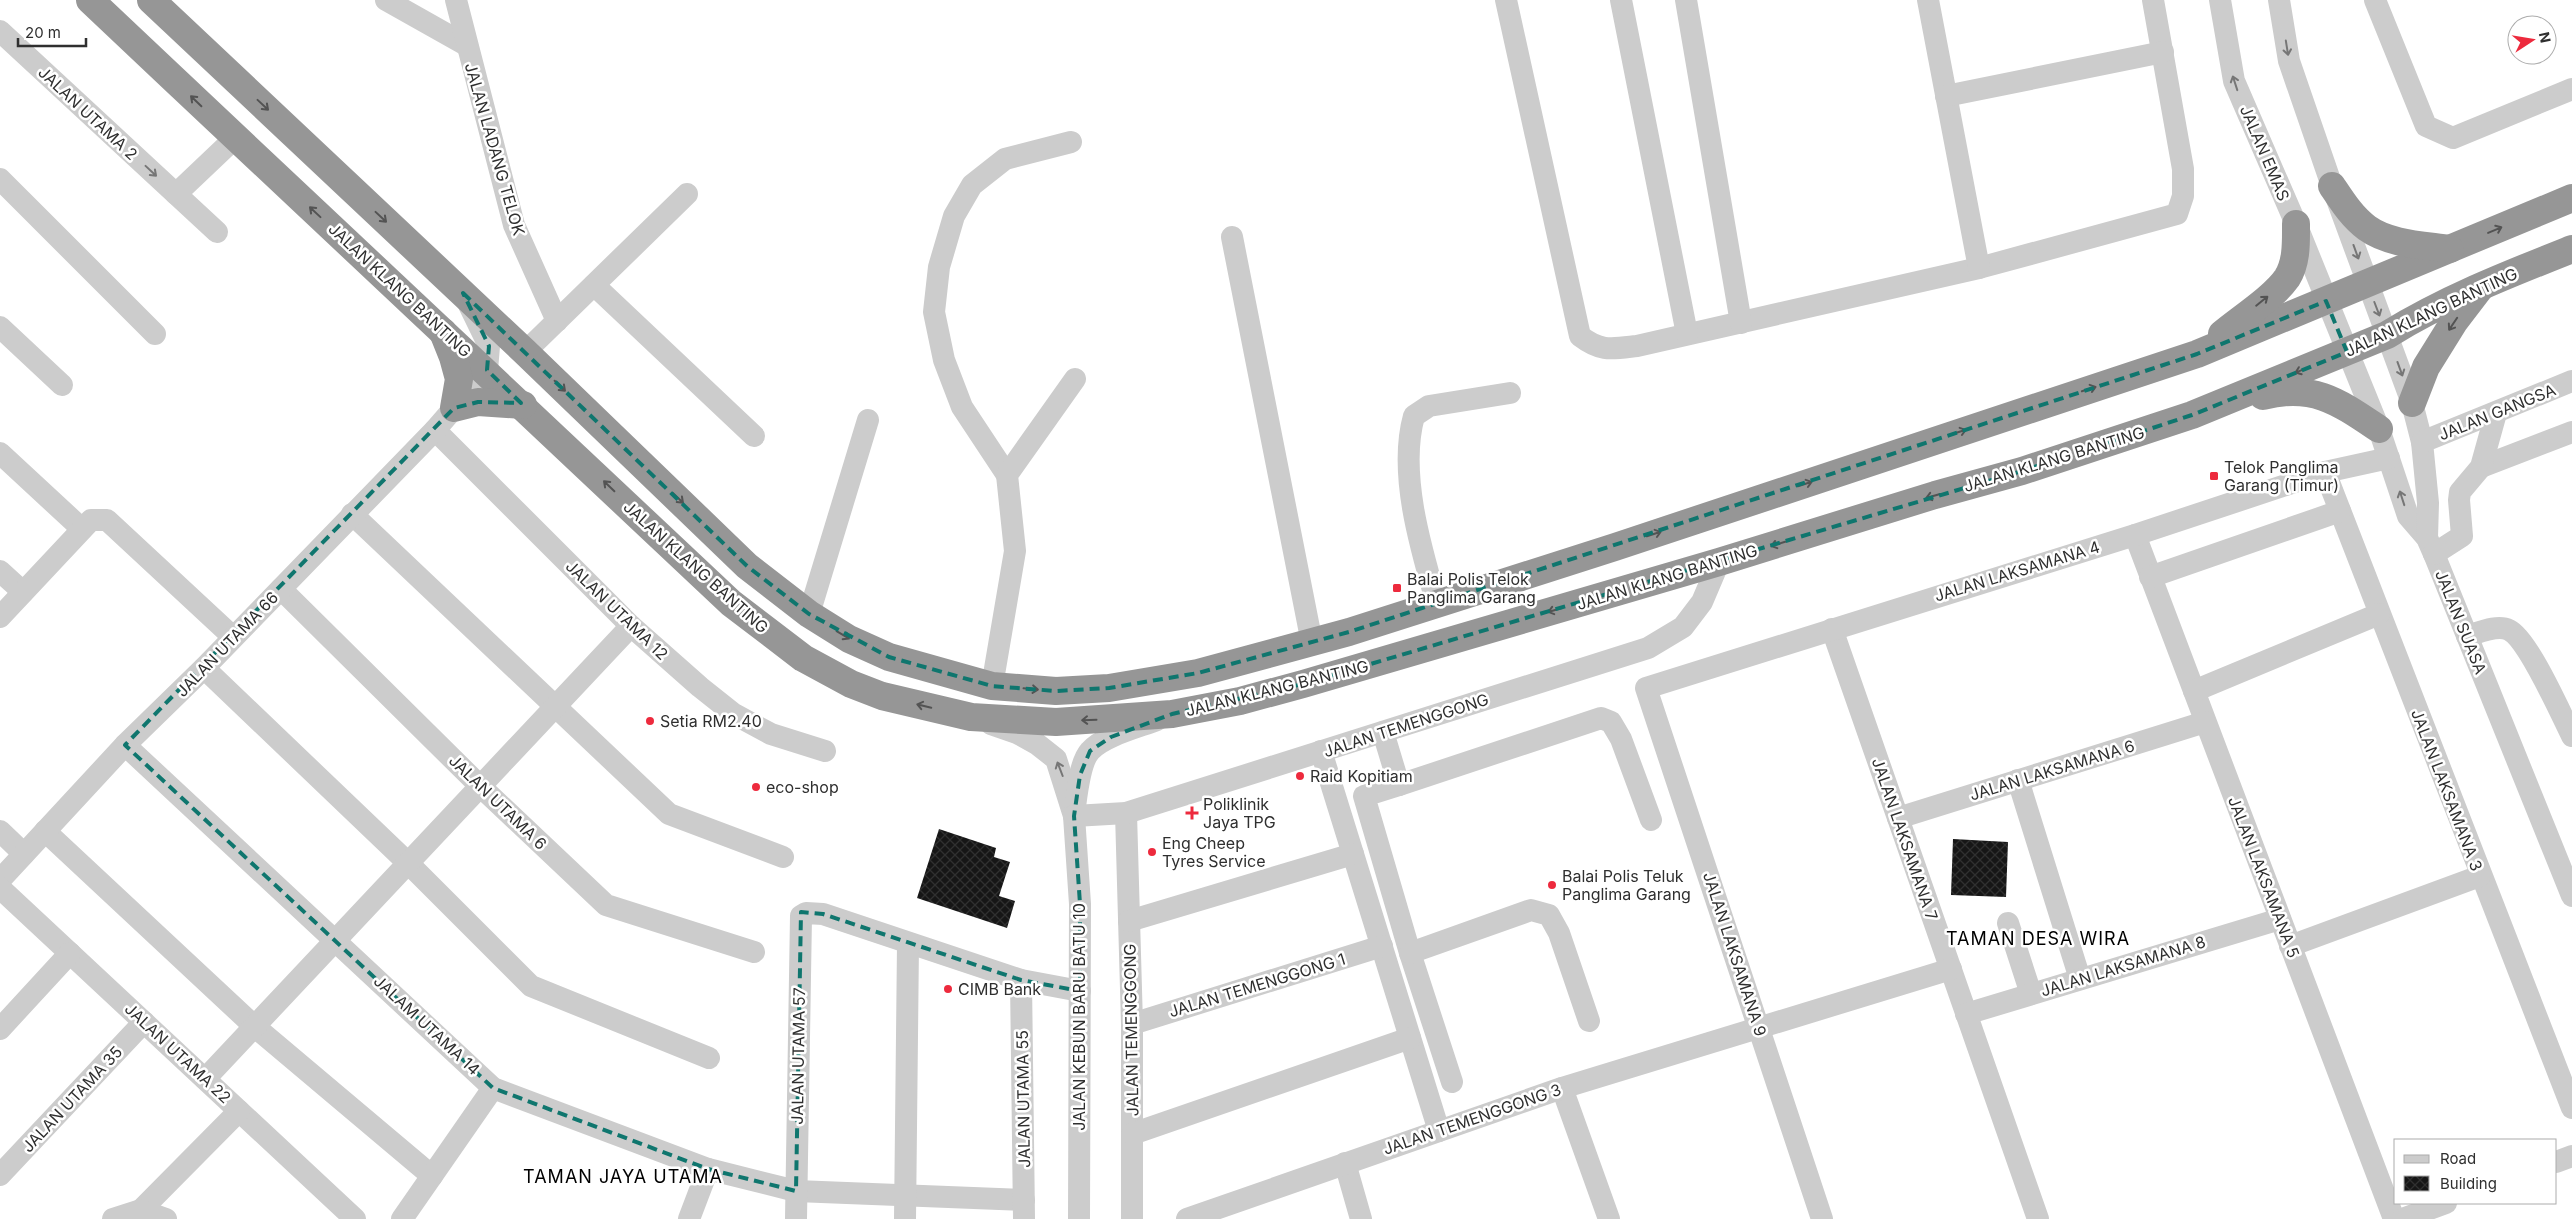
<svg xmlns="http://www.w3.org/2000/svg" width="2572" height="1219" viewBox="0 0 2572 1219" font-family="Inter,sans-serif">
  <style>
    .building { fill: url(#building-cross-hatch) }
    .lines { fill: none; stroke-linecap: round; stroke-linejoin: round }
    .minor { stroke: #ccc; stroke-width: 22 }
    .highway { stroke: #969696; stroke-width: 28 }
    .oneway { stroke: #767676 }
    .oneway2 { stroke: #535353 }
    .marked { fill: none; stroke: #0f766e; stroke-width: 4; stroke-dasharray: 10 6; stroke-linejoin: round }
    .poi-dot { fill: #ed2a3d; stroke: #fff; stroke-width: 2 }
    .labels { text-anchor: middle; stroke-width: 5; stroke-linejoin: round; paint-order: stroke }
    .street-label { font-size: 16px; fill: #2f2f2f; stroke: #fff }
    .poi-label { font-size: 16px; fill: #2f2f2f; stroke: #fff; text-anchor: start }
    .neighbourhood-label { font-size: 18px; letter-spacing: 1px; fill: #000; stroke: #fff }
  </style>
  <defs>
    <pattern id="building-cross-hatch" width="8" height="8" patternUnits="userSpaceOnUse" patternTransform="scale(1.25)"><rect width="8" height="8" fill="#161616"/><path d="M0 0l8 8M0 8l8-8" fill="none" stroke="#303030"/></pattern>
  </defs>
  <rect width="100%" height="100%" fill="#fff"/>
  <g class="building">
    <path d="M939 829 996 848 994 857 1010 862 999 896 1015 901 1007 928 917 898Z"/>
    <path d="M1953 839 2008 842 2006 897 1951 895Z"/>
  </g>
  <g class="lines">
    <g class="minor">
      <path d="M386 0 466 45"/>
      <path d="M456 0 514 225 557 321"/>
      <path d="M1506 0 1580 336C1601 352 1611 349 1637 346L1979 268 2177 214 2183 196V169L2153 0"/>
      <path d="M1621 0 1687 334"/>
      <path d="M1686 0 1741 323"/>
      <path d="M1928 0 1979 268"/>
      <path d="M2220 0 2234 81 2296 224 2379 429 2408 516 2427 538 2434 554 2572 896"/>
      <path d="M2279 0 2289 61 2332 186 2412 403 2422 442 2428 503 2427 538"/>
      <path d="M2375 0 2426 126 2453 138 2572 89"/>
      <path d="M0 31 217 232"/>
      <path d="M1946 96 2163 52"/>
      <path d="M0 179 155 334"/>
      <path d="M176 194 235 138"/>
      <path d="M1232 237 1312 643"/>
      <path d="M594 285 754 436"/>
      <path d="M0 327 62 385"/>
      <path d="M525 352 687 194"/>
      <path d="M435 430 631 626 700 687 734 714 771 734 825 751"/>
      <path d="M2422 442 2572 381"/>
      <path d="M0 453 82 529"/>
      <path d="M2481 467 2572 432"/>
      <path d="M2325 472 2572 1108"/>
      <path d="M1007 475 962 407 944 360 934 312 939 267 954 216 972 185 1005 159 1071 142"/>
      <path d="M352 514 669 814 783 857"/>
      <path d="M2135 535 2394 1219"/>
      <path d="M2434 554 2462 536 2459 500 2460 492 2481 467 2496 413"/>
      <path d="M0 571 23 592"/>
      <path d="M2150 577 2340 511"/>
      <path d="M281 589 480 786 606 905 754 952"/>
      <path d="M1437 604C1421 549 1398 473 1414 416L1429 406 1510 393"/>
      <path d="M809 614 868 420"/>
      <path d="M0 617 91 520H107L233 637"/>
      <path d="M1832 629 2038 1219"/>
      <path d="M2467 636C2478 633 2497 624 2509 630 2528 639 2561 714 2572 736"/>
      <path d="M204 668 408 863 531 986 709 1058"/>
      <path d="M992 686 1015 551 1007 475 1075 379"/>
      <path d="M2194 691 2379 614"/>
      <path d="M991 724 1017 733 1037 744 1056 759 1074 816 1080 904 1079 1219"/>
      <path d="M1383 732 1399 785 1364 796 1410 953 1452 1082"/>
      <path d="M125 745 493 1088 708 1169 796 1191 1024 1200"/>
      <path d="M1321 751 1439 1131"/>
      <path d="M2018 780 2080 979"/>
      <path d="M1399 785 1601 718 1611 722 1621 739 1651 820"/>
      <path d="M1075 807C1077 792 1080 762 1090 751 1103 736 1139 727 1157 720"/>
      <path d="M1126 813 1132 1024V1219"/>
      <path d="M1074 816 1126 813 1648 648 1683 627 1702 602 1719 562"/>
      <path d="M1898 818 2205 722"/>
      <path d="M0 831 24 854"/>
      <path d="M45 831 254 1026 432 1176"/>
      <path d="M0 880 125 745 204 668 435 430 487 370 489 346 469 305"/>
      <path d="M0 888 355 1219"/>
      <path d="M1129 921 1353 854"/>
      <path d="M2008 923 2031 994"/>
      <path d="M2290 946 2480 876"/>
      <path d="M1410 953 1531 910 1549 915 1559 933 1589 1021"/>
      <path d="M1021 980 1024 1219"/>
      <path d="M1966 1014 2280 919"/>
      <path d="M1132 1024 1382 946"/>
      <path d="M0 1029 70 953"/>
      <path d="M205 1079 631 626"/>
      <path d="M1562 1088 1609 1219"/>
      <path d="M1132 1134 1410 1038"/>
      <path d="M2556 1162 2572 1156"/>
      <path d="M1345 1163 1361 1219"/>
      <path d="M0 1175 144 1022"/>
      <path d="M141 1210 239 1111"/>
      <path d="M113 1219 141 1210 166 1219"/>
      <path d="M402 1219 493 1088"/>
      <path d="M689 1219 708 1169"/>
      <path d="M796 1219 801 916 806 913 823 914 1021 980 1080 991"/>
      <path d="M905 1219 908 944"/>
      <path d="M1187 1219 1562 1088 1951 969"/>
      <path d="M1822 1219 1646 688 2135 535 2325 472 2389 458"/>
      <path d="M2402 1219 2446 1203"/>
    </g>
    <g class="highway">
      <path d="M90 0C303 202 519 401 731 603L803 658 851 684 882 696 971 717 1056 722 1172 714 1240 701 1303 684 1719 562 1935 495 2022 471 2192 415 2387 335C2445 299 2509 274 2572 249"/>
      <path d="M151 0 525 352 747 566 809 614 849 639 889 657 992 686 1056 691 1109 688 1198 673 1349 632 1615 547 2197 354 2572 198"/>
      <path d="M2332 186C2342 201 2352 217 2367 228 2389 244 2423 245 2450 249"/>
      <path d="M443 332 453 357 459 379 454 408 478 402 523 405"/>
      <path d="M2222 334C2241 318 2273 298 2287 278 2297 262 2296 242 2296 224"/>
      <path d="M2263 396C2313 383 2339 402 2379 429"/>
      <path d="M2412 403 2426 367 2454 322 2480 288"/>
    </g>
  </g>
  <defs><path id="oneway-shaft" d="M-6 0H5M1.5-3L5.5 0L1.5 3" fill="none" stroke-width="1.6" stroke-linecap="round" stroke-linejoin="round" transform="scale(1.25)"/></defs>
  <g class="oneway">
    <use href="#oneway-shaft" transform="translate(2287 48) rotate(81)"/>
    <use href="#oneway-shaft" transform="translate(2235 83) rotate(-108)"/>
    <use href="#oneway-shaft" transform="translate(151 171) rotate(43)"/>
    <use href="#oneway-shaft" transform="translate(2356 252) rotate(70)"/>
    <use href="#oneway-shaft" transform="translate(2377 309) rotate(69)"/>
    <use href="#oneway-shaft" transform="translate(2400 369) rotate(70)"/>
    <use href="#oneway-shaft" transform="translate(2402 498) rotate(-108)"/>
    <use href="#oneway-shaft" transform="translate(1060 769) rotate(-111)"/>
  </g>
  <g class="oneway2">
    <use href="#oneway-shaft" transform="translate(196 101) rotate(-136)"/>
    <use href="#oneway-shaft" transform="translate(263 105) rotate(43)"/>
    <use href="#oneway-shaft" transform="translate(315 212) rotate(-137)"/>
    <use href="#oneway-shaft" transform="translate(381 217) rotate(43)"/>
    <use href="#oneway-shaft" transform="translate(2495 230) rotate(-23)"/>
    <use href="#oneway-shaft" transform="translate(2262 301) rotate(-39)"/>
    <use href="#oneway-shaft" transform="translate(2453 324) rotate(124)"/>
    <use href="#oneway-shaft" transform="translate(2302 370) rotate(158)"/>
    <use href="#oneway-shaft" transform="translate(560 386) rotate(44)"/>
    <use href="#oneway-shaft" transform="translate(2089 389) rotate(-18)"/>
    <use href="#oneway-shaft" transform="translate(1959 432) rotate(-18)"/>
    <use href="#oneway-shaft" transform="translate(1805 484) rotate(-18)"/>
    <use href="#oneway-shaft" transform="translate(609 486) rotate(-136)"/>
    <use href="#oneway-shaft" transform="translate(1933 496) rotate(164)"/>
    <use href="#oneway-shaft" transform="translate(678 498) rotate(44)"/>
    <use href="#oneway-shaft" transform="translate(1654 534) rotate(-18)"/>
    <use href="#oneway-shaft" transform="translate(1778 544) rotate(163)"/>
    <use href="#oneway-shaft" transform="translate(1555 610) rotate(164)"/>
    <use href="#oneway-shaft" transform="translate(843 635) rotate(31)"/>
    <use href="#oneway-shaft" transform="translate(1031 689) rotate(5)"/>
    <use href="#oneway-shaft" transform="translate(924 706) rotate(-166)"/>
    <use href="#oneway-shaft" transform="translate(1089 720) rotate(178)"/>
  </g>
  <path class="marked" d="M463 293 747 566 809 614 889 657 992 686 1056 691 1109 688 1198 673 1349 632 2197 354 2326 301 2347 352 2192 415 2022 471 1303 684 1172 714 1111 737 1090 751 1080 775 1074 816 1080 904V991L1021 980 823 914 801 912 796 1191 708 1169 493 1088 125 745 454 408 478 402 521 403 487 370 489 346Z"/>
  <g class="poi-dot">
    <rect x="2209" y="471" width="10" height="10" rx="2.5"/>
    <rect x="1392" y="583" width="10" height="10" rx="2.5"/>
    <circle cx="650" cy="721" r="5"/>
    <circle cx="1300" cy="776" r="5"/>
    <circle cx="756" cy="787" r="5"/>
    <path d="M1189.5 805.5h5v5h5v5h-5v5h-5v-5h-5v-5h5z"/>
    <circle cx="1152" cy="852" r="5"/>
    <circle cx="1552" cy="885" r="5"/>
    <circle cx="948" cy="989" r="5"/>
  </g>
  <g class="labels">
    <g class="street-label">
      <text transform="translate(88 113) rotate(43)" y="6">JALAN UTAMA 2</text>
      <text transform="translate(495 149) rotate(74)" y="6">JALAN LADANG TELOK</text>
      <text transform="translate(2265 153) rotate(67)" y="6">JALAN EMAS</text>
      <text transform="translate(400 290) rotate(43)" y="6">JALAN KLANG BANTING</text>
      <text transform="translate(2431 312) rotate(-25)" y="6">JALAN KLANG BANTING</text>
      <text transform="translate(2497 412) rotate(-22)" y="6">JALAN GANGSA</text>
      <text transform="translate(2054 459) rotate(-17)" y="6">JALAN KLANG BANTING</text>
      <text transform="translate(696 567) rotate(42)" y="6">JALAN KLANG BANTING</text>
      <text transform="translate(2017 571) rotate(-17)" y="6">JALAN LAKSAMANA 4</text>
      <text transform="translate(1667 577) rotate(-17)" y="6">JALAN KLANG BANTING</text>
      <text transform="translate(617 610) rotate(44)" y="6">JALAN UTAMA 12</text>
      <text transform="translate(2461 622) rotate(68)" y="6">JALAN SUASA</text>
      <text transform="translate(227 644) rotate(-46)" y="6">JALAN UTAMA 66</text>
      <text transform="translate(1277 688) rotate(-14)" y="6">JALAN KLANG BANTING</text>
      <text transform="translate(1406 725) rotate(-18)" y="6">JALAN TEMENGGONG</text>
      <text transform="translate(2052 770) rotate(-17)" y="6">JALAN LAKSAMANA 6</text>
      <text transform="translate(2447 790) rotate(69)" y="6">JALAN LAKSAMANA 3</text>
      <text transform="translate(498 802) rotate(44)" y="6">JALAN UTAMA 6</text>
      <text transform="translate(1905 839) rotate(71)" y="6">JALAN LAKSAMANA 7</text>
      <text transform="translate(2264 877) rotate(69)" y="6">JALAN LAKSAMANA 5</text>
      <text transform="translate(1735 954) rotate(72)" y="6">JALAN LAKSAMANA 9</text>
      <text transform="translate(2123 966) rotate(-17)" y="6">JALAN LAKSAMANA 8</text>
      <text transform="translate(1257 985) rotate(-17)" y="6">JALAN TEMENGGONG 1</text>
      <text transform="translate(1079 1017) rotate(-90)" y="6">JALAN KEBUN BARU BATU 10</text>
      <text transform="translate(427 1025) rotate(43)" y="6">JALAM UTAMA 14</text>
      <text transform="translate(1131 1030) rotate(-91)" y="6">JALAN TEMENGGONG</text>
      <text transform="translate(178 1053) rotate(43)" y="6">JALAN UTAMA 22</text>
      <text transform="translate(798 1056) rotate(-89)" y="6">JALAN UTAMA 57</text>
      <text transform="translate(72 1099) rotate(-47)" y="6">JALAN UTAMA 35</text>
      <text transform="translate(1023 1099) rotate(-91)" y="6">JALAN UTAMA 55</text>
      <text transform="translate(1472 1119) rotate(-19)" y="6">JALAN TEMENGGONG 3</text>
    </g>
    <g class="poi-label">
      <text x="2224" y="473">Telok Panglima<tspan x="2224" dy="18">Garang (Timur)</tspan></text>
      <text x="1407" y="585">Balai Polis Telok<tspan x="1407" dy="18">Panglima Garang</tspan></text>
      <text x="660" y="727">Setia RM2.40</text>
      <text x="1310" y="782">Raid Kopitiam</text>
      <text x="766" y="793">eco-shop</text>
      <text x="1203" y="810">Poliklinik<tspan x="1203" dy="18">Jaya TPG</tspan></text>
      <text x="1162" y="849">Eng Cheep<tspan x="1162" dy="18">Tyres Service</tspan></text>
      <text x="1562" y="882">Balai Polis Teluk<tspan x="1562" dy="18">Panglima Garang</tspan></text>
      <text x="958" y="995">CIMB Bank</text>
    </g>
    <g class="neighbourhood-label">
      <text x="2038" y="945">TAMAN DESA WIRA</text>
      <text x="623" y="1183">TAMAN JAYA UTAMA</text>
    </g>
  </g>
  <rect x="2394" y="1139" width="162" height="65" fill="#ffffff" stroke="#acacac"/>
  <rect x="2404" y="1155" width="25" height="8" fill="#cccccc" stroke="#acacac"/>
  <text x="2440" y="1164" font-size="15" fill="#2f2f2f">Road</text>
  <rect x="2404" y="1176" width="25" height="15" fill="url(#building-cross-hatch)" stroke="#acacac"/>
  <text x="2440" y="1189" font-size="15" fill="#2f2f2f">Building</text>
  <g transform="translate(2532 40) rotate(78)"><circle r="24" fill="#ffffff" stroke="#acacac"/>
  <path d="M0-4L9 19L0 12L-9 19Z" fill="#ed2a3d"/>
  <text y="-8" font-size="14" font-weight="bold" text-anchor="middle" fill="#2f2f2f">N</text>
  </g>
  <path d="M18 38v8h68v-8" fill="none" stroke="#2f2f2f" stroke-width="2.5"/>
  <text x="25" y="38" font-size="15" fill="#2f2f2f" stroke="#ffffff" stroke-width="4" paint-order="stroke">20 m</text>
</svg>
